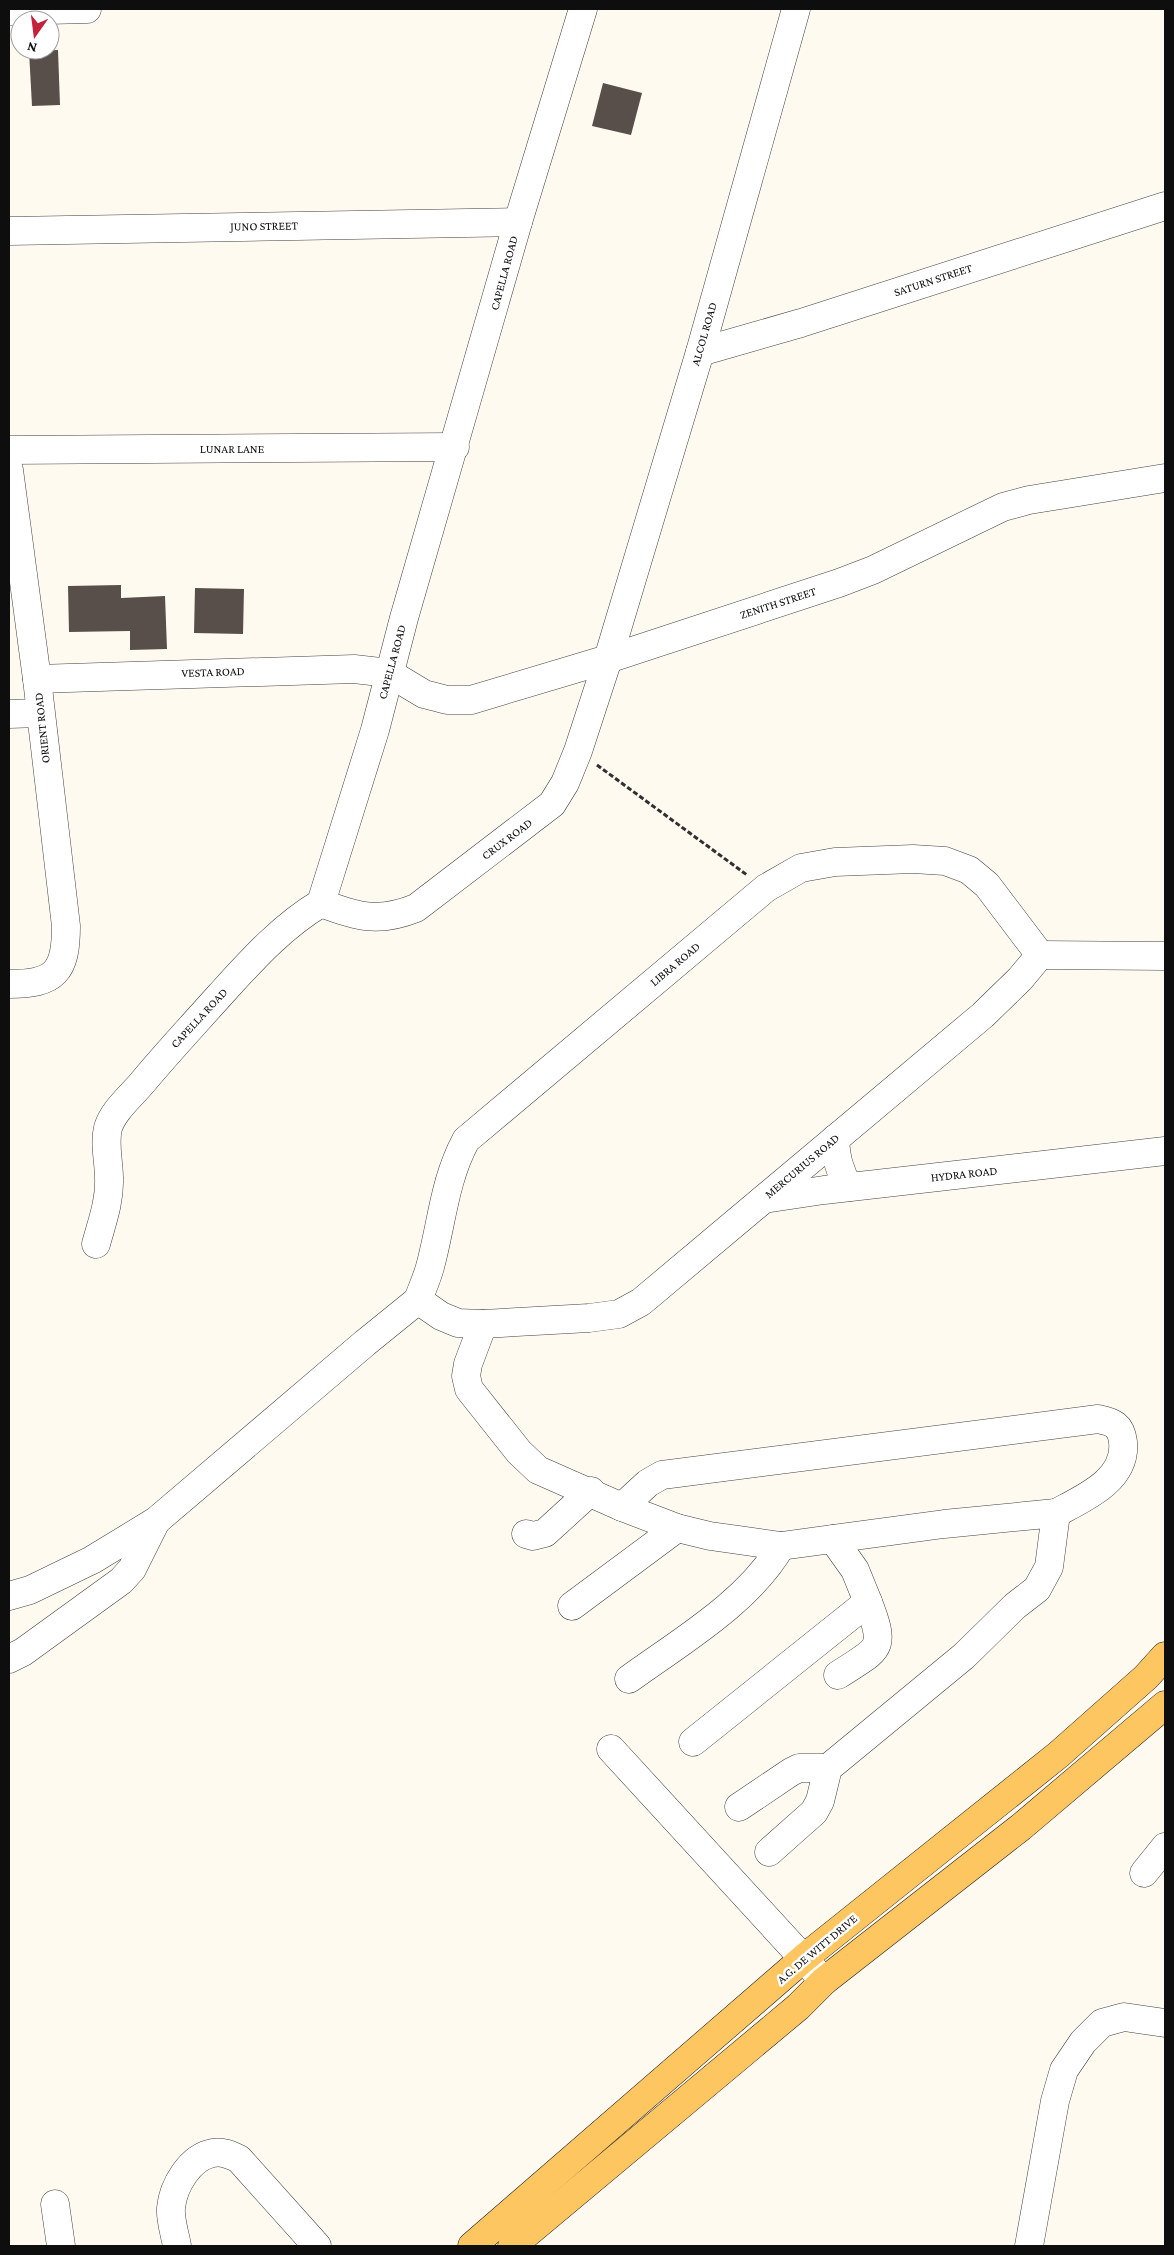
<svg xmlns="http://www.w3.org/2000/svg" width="1174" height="2255" viewBox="0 0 1174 2255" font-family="'Crimson Pro',serif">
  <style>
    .building { fill: #584e4a }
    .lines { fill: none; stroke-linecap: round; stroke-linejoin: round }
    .minor-casing { stroke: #414141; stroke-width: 29 }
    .major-casing { stroke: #1f1f1f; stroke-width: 29 }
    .path { stroke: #303030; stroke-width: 3; stroke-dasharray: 5 2.5; stroke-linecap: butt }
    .minor { stroke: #fff; stroke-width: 28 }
    .major { stroke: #fec661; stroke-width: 28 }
    .labels { text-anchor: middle; stroke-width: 5; stroke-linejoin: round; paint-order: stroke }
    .street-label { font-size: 12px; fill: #0e0e0e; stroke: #fff }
  </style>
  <rect width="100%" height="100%" fill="#fffaf0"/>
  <g class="building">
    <path d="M58 50 60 105 32 106 29 51Z"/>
    <path d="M603 83 642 93 631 135 592 126Z"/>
    <path d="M121 585V598L165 596 167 649 130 650V631L69 632 68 586Z"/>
    <path d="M195 588 244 589 243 634 194 633Z"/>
  </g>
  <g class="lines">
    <g class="minor-casing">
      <g id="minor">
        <path d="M9 11 87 9"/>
        <path d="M9 231 518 222"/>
        <path d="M700 352 801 323 1165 206"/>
        <path d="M9 450 455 447"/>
        <path d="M9 470 37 679 66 926C66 972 55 984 9 984"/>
        <path d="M37 679 354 669 389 673 424 694 447 700H471L608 659 839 583 873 570 1003 507 1029 500 1165 478"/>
        <path d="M9 714 40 713"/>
        <path d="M321 903C357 917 379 923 416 908L552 804 565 783 578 751 608 659 700 352 796 9"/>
        <path d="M1040 955 1165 956"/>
        <path d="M835 1139C836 1157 839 1171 849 1187"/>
        <path d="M764 1199 824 1190 1165 1151"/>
        <path d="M96 1244C102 1222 110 1201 109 1178 109 1162 104 1144 108 1128 113 1111 131 1096 142 1083 167 1053 194 1024 220 995 251 961 281 927 321 903L375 730 404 618 518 222 583 9"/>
        <path d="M418 1300C422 1289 427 1278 430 1267 442 1223 444 1181 466 1140L766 888 801 868 835 862 913 859 945 861 969 870 987 885 1040 955"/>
        <path d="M418 1300 441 1316 458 1323 483 1324 589 1318 619 1314 641 1302 983 1015 1020 979 1040 955"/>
        <path d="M483 1324 468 1364 466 1376 469 1389 519 1452 538 1470 622 1507 677 1528 710 1536 781 1546 944 1524 1056 1513 1049 1567 1037 1589 1015 1606 964 1656 828 1768 820 1801 814 1812 769 1852"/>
        <path d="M622 1507 648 1483 662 1475 1098 1419C1113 1422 1121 1425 1123 1442 1127 1480 1084 1498 1056 1513"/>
        <path d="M526 1534 533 1536 545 1533 591 1491"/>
        <path d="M9 1596 30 1590 92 1560 156 1521 365 1343 418 1300"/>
        <path d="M572 1606 677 1528"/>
        <path d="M9 1659 23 1652 121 1581 132 1569 156 1521"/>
        <path d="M838 1675C879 1648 887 1651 868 1602"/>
        <path d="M629 1679C680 1642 750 1601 781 1546"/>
        <path d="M693 1742 868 1602 855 1570 833 1539"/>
        <path d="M611 1749 824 1981"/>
        <path d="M739 1807 791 1772 799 1768H828"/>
        <path d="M1144 1873 1165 1847"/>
        <path d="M55 2204 61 2246"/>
        <path d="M177 2246C175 2234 170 2220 171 2208 173 2186 190 2157 213 2153 222 2151 231 2155 239 2159L317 2246"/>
        <path d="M1029 2246 1055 2101 1064 2070 1083 2042 1102 2023 1124 2017 1165 2023"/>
      </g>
    </g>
    <g class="major-casing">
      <g id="major">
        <path d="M472 2246 804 1958 1058 1755 1146 1677 1165 1656"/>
        <path d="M512 2246 798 2007 824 1981 1021 1827 1165 1705"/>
      </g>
    </g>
    <path class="path" d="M597 765 747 875"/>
    <use href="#minor" class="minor"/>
    <use href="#major" class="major"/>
  </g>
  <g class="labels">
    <g class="street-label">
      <text transform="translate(264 226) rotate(-1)" y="4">JUNO STREET</text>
      <text transform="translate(504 273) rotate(-75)" y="4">CAPELLA ROAD</text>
      <text transform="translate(933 280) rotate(-18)" y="4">SATURN STREET</text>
      <text transform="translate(704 334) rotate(-74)" y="4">ALCOL ROAD</text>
      <text x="232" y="453">LUNAR LANE</text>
      <text transform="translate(778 603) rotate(-18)" y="4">ZENITH STREET</text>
      <text transform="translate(392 662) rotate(-75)" y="4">CAPELLA ROAD</text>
      <text transform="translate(213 672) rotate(-2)" y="4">VESTA ROAD</text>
      <text transform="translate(42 728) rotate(-96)" y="4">ORIENT ROAD</text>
      <text transform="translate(507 839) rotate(-37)" y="4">CRUX ROAD</text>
      <text transform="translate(675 964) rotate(-40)" y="4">LIBRA ROAD</text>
      <text transform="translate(199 1018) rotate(-47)" y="4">CAPELLA ROAD</text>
      <text transform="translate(802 1166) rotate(-40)" y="4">MERCURIUS ROAD</text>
      <text transform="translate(964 1174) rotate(-6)" y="4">HYDRA ROAD</text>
      <text transform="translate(817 1949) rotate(-40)" y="4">A.G. DE WITT DRIVE</text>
    </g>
  </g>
  <rect width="1174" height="2255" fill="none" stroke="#0e0e0e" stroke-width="20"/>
  <g transform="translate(35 35) rotate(194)"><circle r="24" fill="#ffffff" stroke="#9f9f9f"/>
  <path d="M0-4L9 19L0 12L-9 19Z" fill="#c4203a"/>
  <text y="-8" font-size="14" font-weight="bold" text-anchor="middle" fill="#0e0e0e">N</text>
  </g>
</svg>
